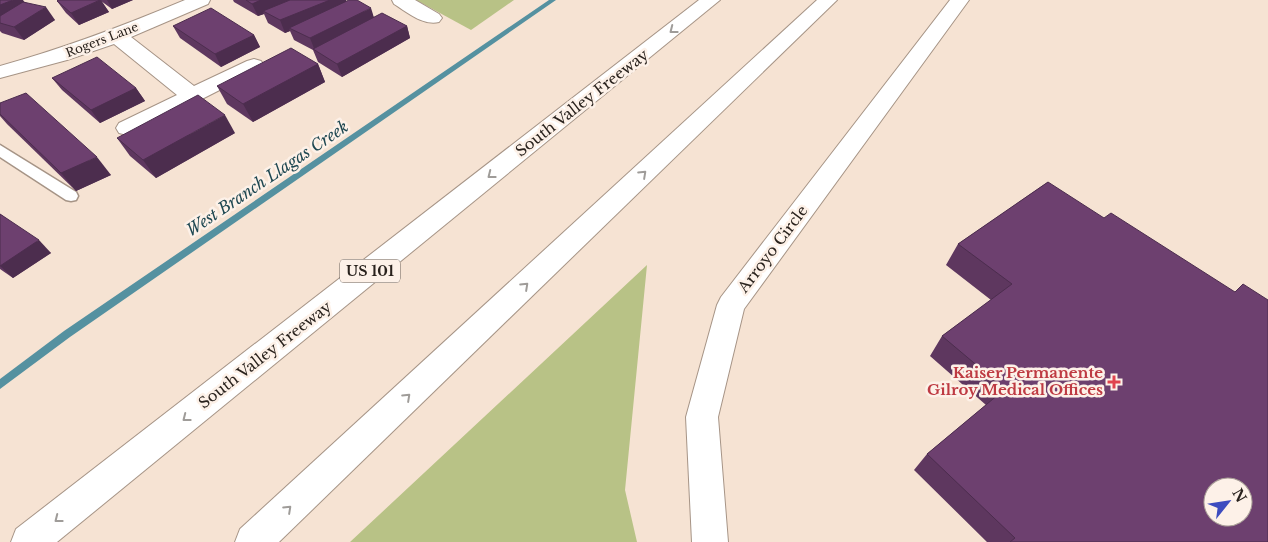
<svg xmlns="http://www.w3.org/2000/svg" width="1268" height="542" viewBox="0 0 1268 542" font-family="'Libre Baskerville',serif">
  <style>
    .green { fill: #b8c286 }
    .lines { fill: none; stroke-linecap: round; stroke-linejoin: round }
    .stream { fill: #5591a0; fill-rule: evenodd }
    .lane-casing { stroke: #a69486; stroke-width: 3 }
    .street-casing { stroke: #a69486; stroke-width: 2 }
    .secondary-casing { stroke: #a69486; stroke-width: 2 }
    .highway-casing { stroke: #a69486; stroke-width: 2 }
    .lane { fill: #fff; fill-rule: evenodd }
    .street { fill: #fff; fill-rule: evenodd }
    .secondary { fill: #fff; fill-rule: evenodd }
    .highway { fill: #fff; fill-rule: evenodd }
    .wall { fill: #5e375f }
    .shaded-wall { fill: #4c2d4e }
    .building { fill: #6d406f; stroke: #4c2d4e; fill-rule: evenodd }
    .oneway { stroke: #9f9c99 }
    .health-dot { fill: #e0444e; stroke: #fdf1e8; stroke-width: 2 }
    .labels { text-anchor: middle; stroke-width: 5; stroke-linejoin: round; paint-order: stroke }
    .far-street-label { font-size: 12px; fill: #29221d; stroke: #fdf1e8 }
    .shield { fill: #fdf1e8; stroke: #69605a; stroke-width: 1 }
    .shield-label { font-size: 14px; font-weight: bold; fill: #29221d }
    .street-label { font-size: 15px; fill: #29221d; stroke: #fdf1e8 }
    .health-label { font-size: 15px; font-weight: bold; fill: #be3a42; stroke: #fdf1e8; text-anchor: end }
    .water-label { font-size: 16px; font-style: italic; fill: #1e4751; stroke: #fdf1e8 }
  </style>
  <rect width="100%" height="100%" fill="#f6e3d3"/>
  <g class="green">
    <path d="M416 0H514L471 30Z"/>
    <path d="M647 265 625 490 637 542H350Z"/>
  </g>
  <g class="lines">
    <path class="stream" d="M549 0H556L70 337 0 389V379L64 331Z"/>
    <g class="lane-casing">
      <path id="lane" d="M0 145 76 192 78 196 76 200 71 201 66 200 0 157Z"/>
    </g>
    <g class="street-casing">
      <g id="street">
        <path d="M185 0H210L208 4 131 37 194 86 247 61 254 59 261 61 264 65 261 69 135 133 127 135 119 133 116 128 119 123 177 95 114 44 67 60 0 78V66C65 48 123 26 185 0Z"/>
        <path d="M392 0H415L439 14 442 18 439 22C423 26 407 12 394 4Z"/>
      </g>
    </g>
    <g class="secondary-casing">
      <path id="secondary" d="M950 0H969L744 309 718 417 728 542H692L686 417 717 305 721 297Z"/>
    </g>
    <g class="highway-casing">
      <g id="highway">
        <path d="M699 0H720L57 542H11L16 529Z"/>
        <path d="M817 0H837L279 542H235L240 529Z"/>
      </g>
    </g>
    <use href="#lane" class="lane"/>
    <use href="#street" class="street"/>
    <use href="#secondary" class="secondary"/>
    <use href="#highway" class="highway"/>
  </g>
  <g class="wall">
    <path d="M0 0 25 2 55 20 24 40 2 33 0 31Z"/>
    <path d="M58 0H133L112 9 101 1 109 12 79 25 66 13 57 1Z"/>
    <path d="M233 0H346V1L374 17 407 26 410 38 342 77 318 62 313 50 294 40 290 31 285 33 268 23 264 14 258 16 234 2Z"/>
    <path d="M173 26 254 35 260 47 221 67 180 38Z"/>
    <path d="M318 64 325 82 253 122 227 104 217 86Z"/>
    <path d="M52 78 136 88 145 101 100 123 62 90Z"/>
    <path d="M0 103 111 175 76 191 7 124 0 116Z"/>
    <path d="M235 133 156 178 130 156 117 138Z"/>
    <path d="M1048 182 1268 542H987L914 470 927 454 986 405 930 356 942 336 991 300 946 265 958 244Z"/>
    <path d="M0 214 51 253 13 278 0 269Z"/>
  </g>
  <g class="shaded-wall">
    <path d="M13 0H23L30 10 0 22V5Z"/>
    <path d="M101 0 109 12 79 25 71 13Z"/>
    <path d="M107 0H133L112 9Z"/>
    <path d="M261 0H298L263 11 264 14 258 16 252 4Z"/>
    <path d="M330 0H346L348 7 289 28 290 31 285 33 280 20Z"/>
    <path d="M46 7 55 20 24 40 14 27Z"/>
    <path d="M371 8 375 21 315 51 310 38Z"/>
    <path d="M407 26 410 38 342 77 337 64Z"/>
    <path d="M254 35 260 47 221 67 215 54Z"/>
    <path d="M318 64 325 82 253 122 243 104Z"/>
    <path d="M136 88 145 101 100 123 91 110Z"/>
    <path d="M225 115 235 133 156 178 143 160Z"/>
    <path d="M97 157 111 175 76 191 61 173Z"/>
    <path d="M39 240 51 253 13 278 0 266Z"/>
  </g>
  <g class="building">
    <path d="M0 0H13L0 5Z"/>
    <path d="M58 0H100L71 13 57 1Z"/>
    <path d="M246 0H261L252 4Z"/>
    <path d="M290 0H330L280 20 263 11Z"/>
    <path d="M349 0H357L371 8 310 38 289 28Z"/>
    <path d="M23 2 46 7 14 27 0 23V16Z"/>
    <path d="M211 8 254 35 215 54 173 26Z"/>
    <path d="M382 13 407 26 337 64 313 49Z"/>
    <path d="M291 48 318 64 243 104 217 86Z"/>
    <path d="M97 57 136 88 91 110 52 78Z"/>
    <path d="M26 93 97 157 61 173 0 114V103Z"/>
    <path d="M198 95 225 115 143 160 117 138Z"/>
    <path d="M1048 182 1104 218 1111 213 1235 292 1243 284 1268 300V542H1010L1015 538 927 454 1005 389 942 336 1012 284 958 244ZM1213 487H1243V517H1213Z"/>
    <path d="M0 214 39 240 0 266Z"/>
  </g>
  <defs><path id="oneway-chevron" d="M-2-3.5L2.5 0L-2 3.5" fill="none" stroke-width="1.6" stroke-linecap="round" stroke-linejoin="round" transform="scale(1.25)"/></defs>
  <g class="oneway">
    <use href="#oneway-chevron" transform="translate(673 30) rotate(142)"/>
    <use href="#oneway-chevron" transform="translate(643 174) rotate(-43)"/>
    <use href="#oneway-chevron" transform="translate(491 175) rotate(142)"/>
    <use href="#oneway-chevron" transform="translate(525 286) rotate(-43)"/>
    <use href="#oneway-chevron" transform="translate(407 397) rotate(-43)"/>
    <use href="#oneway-chevron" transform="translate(186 418) rotate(142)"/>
    <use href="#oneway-chevron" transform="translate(288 509) rotate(-43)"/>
    <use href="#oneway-chevron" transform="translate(58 519) rotate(142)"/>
  </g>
  <path class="health-dot" d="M1111.5 374.5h5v5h5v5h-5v5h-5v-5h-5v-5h5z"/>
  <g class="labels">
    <g class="far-street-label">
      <text transform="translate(102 40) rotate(-21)" y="4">Rogers Lane</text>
    </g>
    <rect class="shield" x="340" y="259.5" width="60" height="23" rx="4"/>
    <g class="shield-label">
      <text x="370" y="276">US 101</text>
    </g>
    <g class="street-label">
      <text transform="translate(582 103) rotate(-38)" y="5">South Valley Freeway</text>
      <text transform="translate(773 249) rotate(-53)" y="5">Arroyo Circle</text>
      <text transform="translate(265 355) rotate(-38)" y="5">South Valley Freeway</text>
    </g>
    <g class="health-label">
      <text x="1103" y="378">Kaiser Permanente<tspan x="1103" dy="17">Gilroy Medical Offices</tspan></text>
    </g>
    <g class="water-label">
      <text transform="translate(267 178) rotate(-34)" y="6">West Branch Llagas Creek</text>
    </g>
  </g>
  <g transform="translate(1228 502) rotate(60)"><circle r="24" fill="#fdf1e8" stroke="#a89e97"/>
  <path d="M0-4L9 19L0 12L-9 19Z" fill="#3d4cbf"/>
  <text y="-8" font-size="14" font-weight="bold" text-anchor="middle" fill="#29221d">N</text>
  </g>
</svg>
